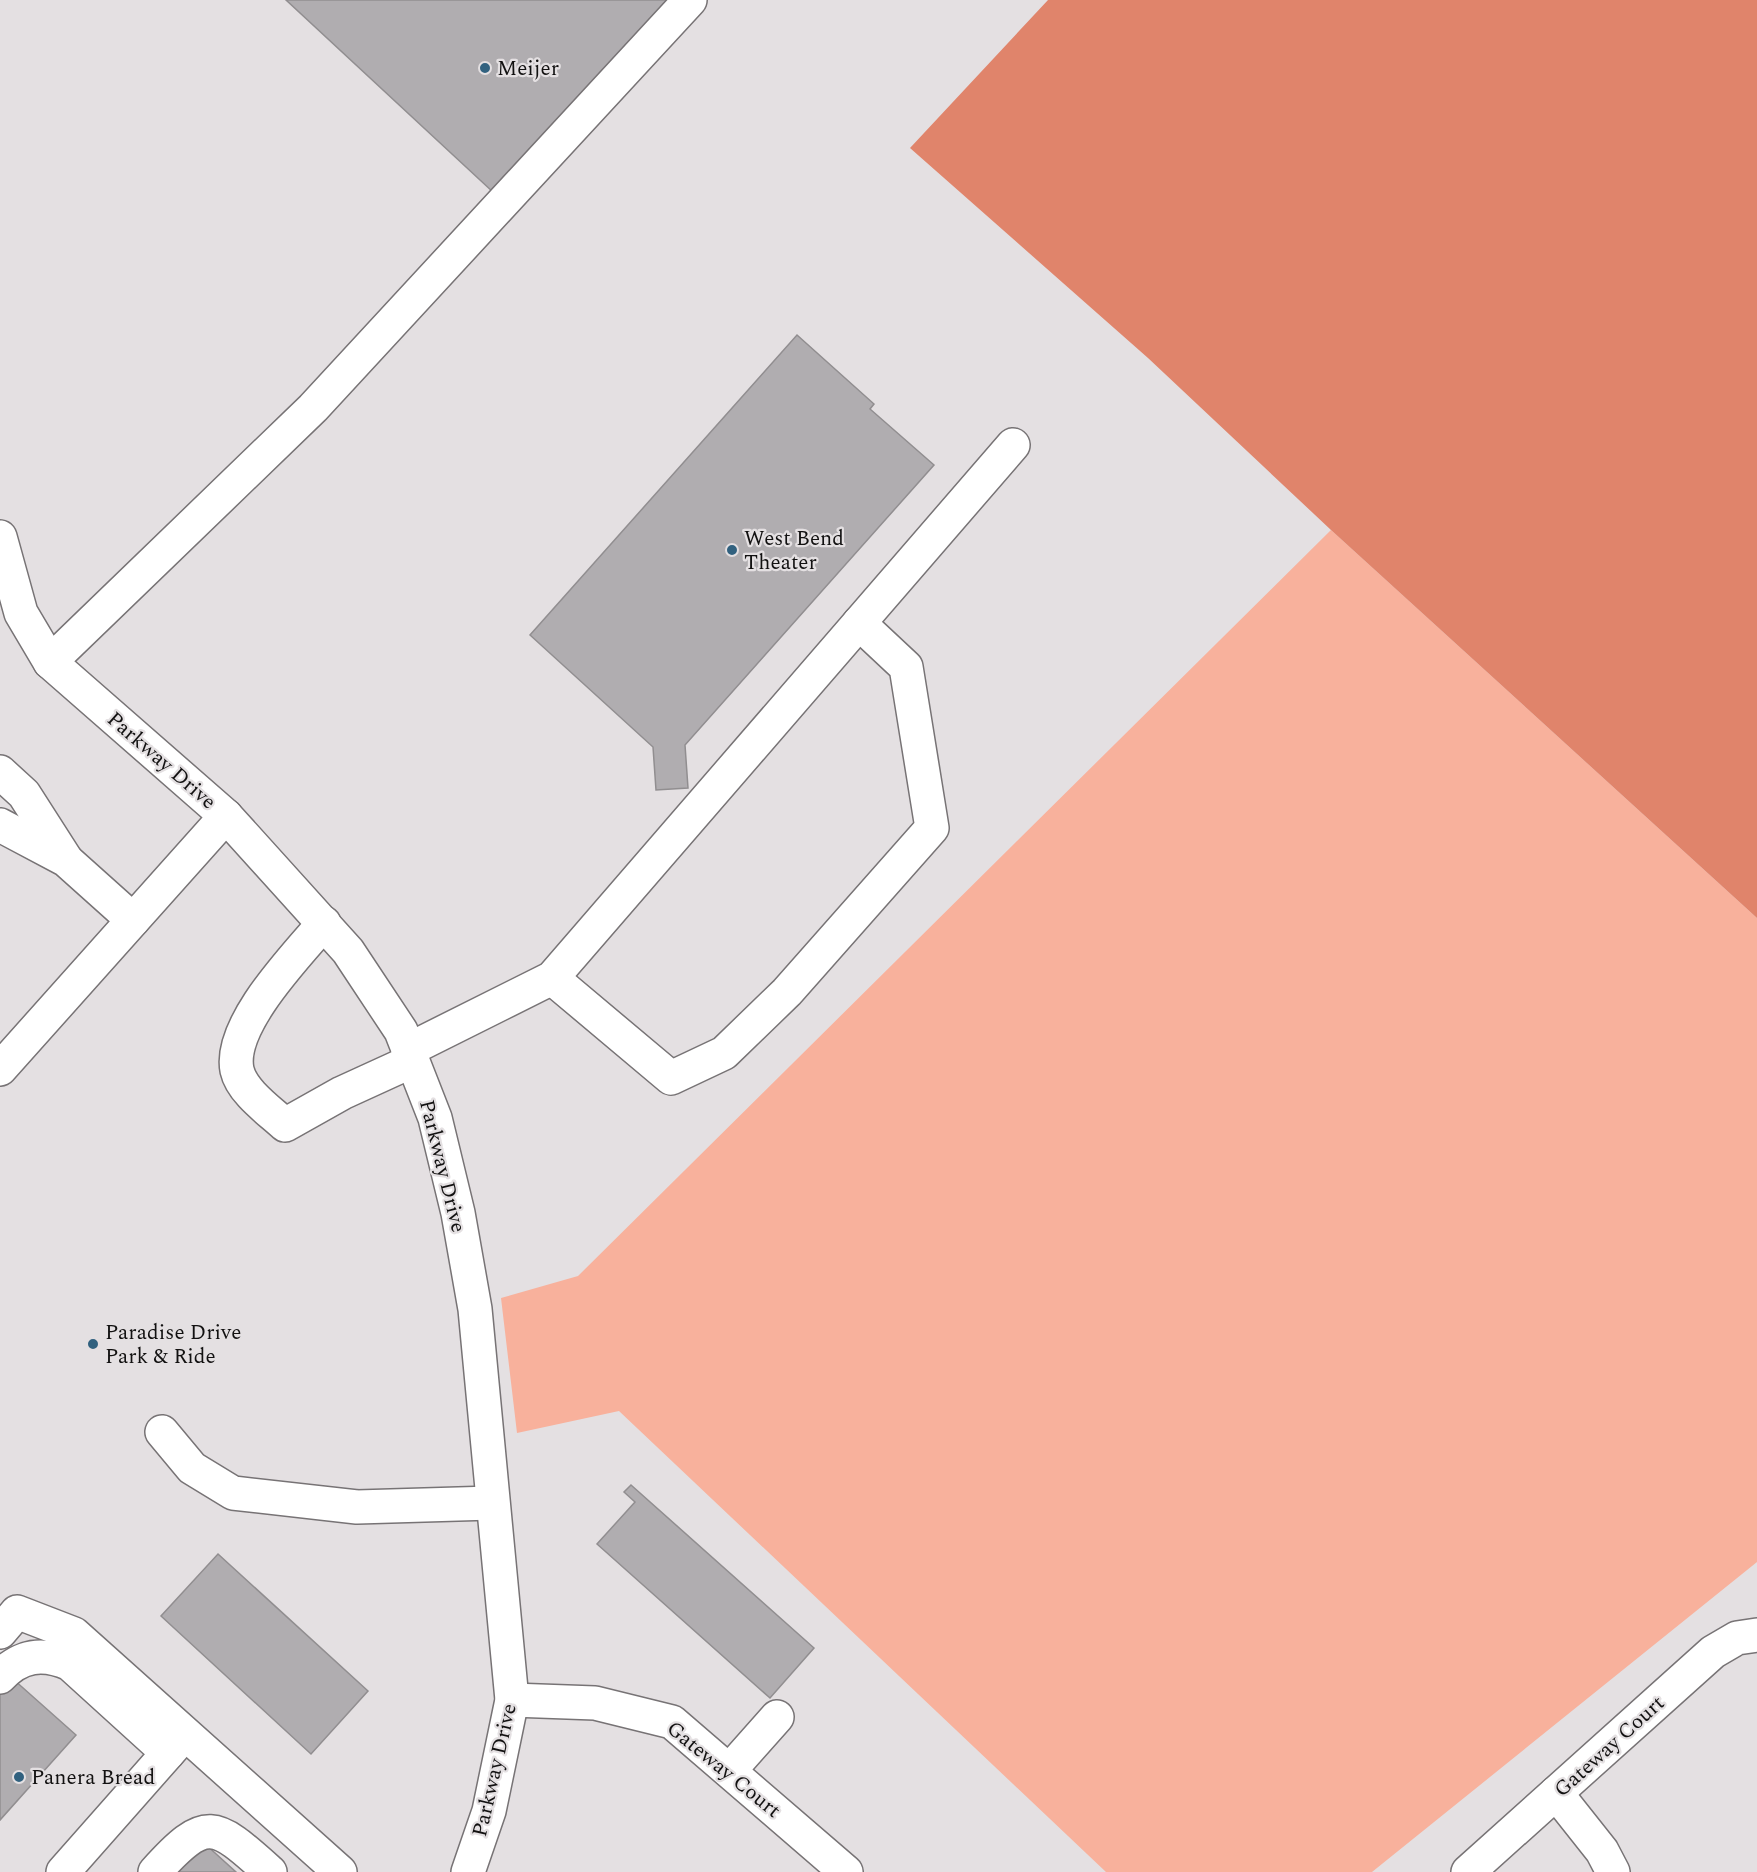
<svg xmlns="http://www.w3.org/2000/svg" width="1757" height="1872" viewBox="0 0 1757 1872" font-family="Spectral,serif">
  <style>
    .green { fill: #f8b19c }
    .forest { fill: #e0846b }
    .building { fill: #b0adb0; stroke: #918e90; stroke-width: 1.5 }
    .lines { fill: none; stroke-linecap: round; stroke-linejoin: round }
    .minor-casing { stroke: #777375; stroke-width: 36 }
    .minor { stroke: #fff; stroke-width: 33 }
    .poi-dot { fill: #31617f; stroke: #e4e0e2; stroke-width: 2 }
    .labels { text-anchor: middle; stroke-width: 4.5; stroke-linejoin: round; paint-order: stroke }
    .poi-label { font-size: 21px; fill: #121111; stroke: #e4e0e2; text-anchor: start }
    .street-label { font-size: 21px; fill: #121111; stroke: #e4e0e2 }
  </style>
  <rect width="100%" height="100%" fill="#e4e0e2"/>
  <path class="green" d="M1331 530 1757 918V1562L1372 1872H1106L619 1411 517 1433 501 1298 578 1276Z"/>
  <path class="forest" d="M1048 0H1757V918L1331 530 1148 358 910 148Z"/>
  <g class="building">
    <path d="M286 0H673L494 193Z"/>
    <path d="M797 335 874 404 870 409 934 465 685 745 688 788 656 790 653 747 530 635Z"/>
    <path d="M631 1485 814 1648 770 1698 597 1544 635 1502 624 1492Z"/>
    <path d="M218 1554 368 1691 311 1754 161 1616Z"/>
    <path d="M13 1679 76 1735 0 1820V1694Z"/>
    <path d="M204 1843 236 1872H178Z"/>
  </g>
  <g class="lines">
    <g class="minor-casing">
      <g id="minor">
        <path d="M0 537 21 613 50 662 226 816 348 951 401 1031 435 1118 458 1213 475 1309 512 1700 489 1811 468 1872"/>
        <path d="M50 662 313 408 690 0"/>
        <path d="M0 772 24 794 65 858"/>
        <path d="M0 825 66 860 133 920"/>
        <path d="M324 923C297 955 228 1025 237 1070 242 1092 270 1111 285 1125L342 1093 412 1061"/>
        <path d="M552 978 671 1078 724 1053 787 992 932 828 906 667 859 623"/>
        <path d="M408 1050 552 978 1013 445"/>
        <path d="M0 1069 226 816"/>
        <path d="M162 1432 192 1468 233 1493 357 1507 492 1503"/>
        <path d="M0 1632 17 1612 74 1634 340 1872"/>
        <path d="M0 1677C20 1655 43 1652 70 1664L168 1753"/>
        <path d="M512 1700 595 1703 672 1722 846 1872"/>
        <path d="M730 1770 777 1717"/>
        <path d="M1556 1793 1602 1851 1613 1872"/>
        <path d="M63 1872 183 1736"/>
        <path d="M155 1872C207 1814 215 1823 270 1872"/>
        <path d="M1468 1872 1713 1652 1737 1638 1757 1635"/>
      </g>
    </g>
    <use href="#minor" class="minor"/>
  </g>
  <g class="poi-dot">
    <circle cx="485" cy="68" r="6"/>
    <circle cx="732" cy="550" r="6"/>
    <circle cx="93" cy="1344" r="6"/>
    <circle cx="19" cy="1777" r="6"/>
  </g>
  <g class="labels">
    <g class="poi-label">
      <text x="497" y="75">Meijer</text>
      <text x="744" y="545">West Bend<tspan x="744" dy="24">Theater</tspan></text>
      <text x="105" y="1339">Paradise Drive<tspan x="105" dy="24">Park &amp; Ride</tspan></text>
      <text x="31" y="1784">Panera Bread</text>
    </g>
    <g class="street-label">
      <text transform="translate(162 760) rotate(41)" y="7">Parkway Drive</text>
      <text transform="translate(443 1166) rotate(76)" y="7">Parkway Drive</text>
      <text transform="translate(1609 1746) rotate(-42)" y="7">Gateway Court</text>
      <text transform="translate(724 1769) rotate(39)" y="7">Gateway Court</text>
      <text transform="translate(494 1770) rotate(-77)" y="7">Parkway Drive</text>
    </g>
  </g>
</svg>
